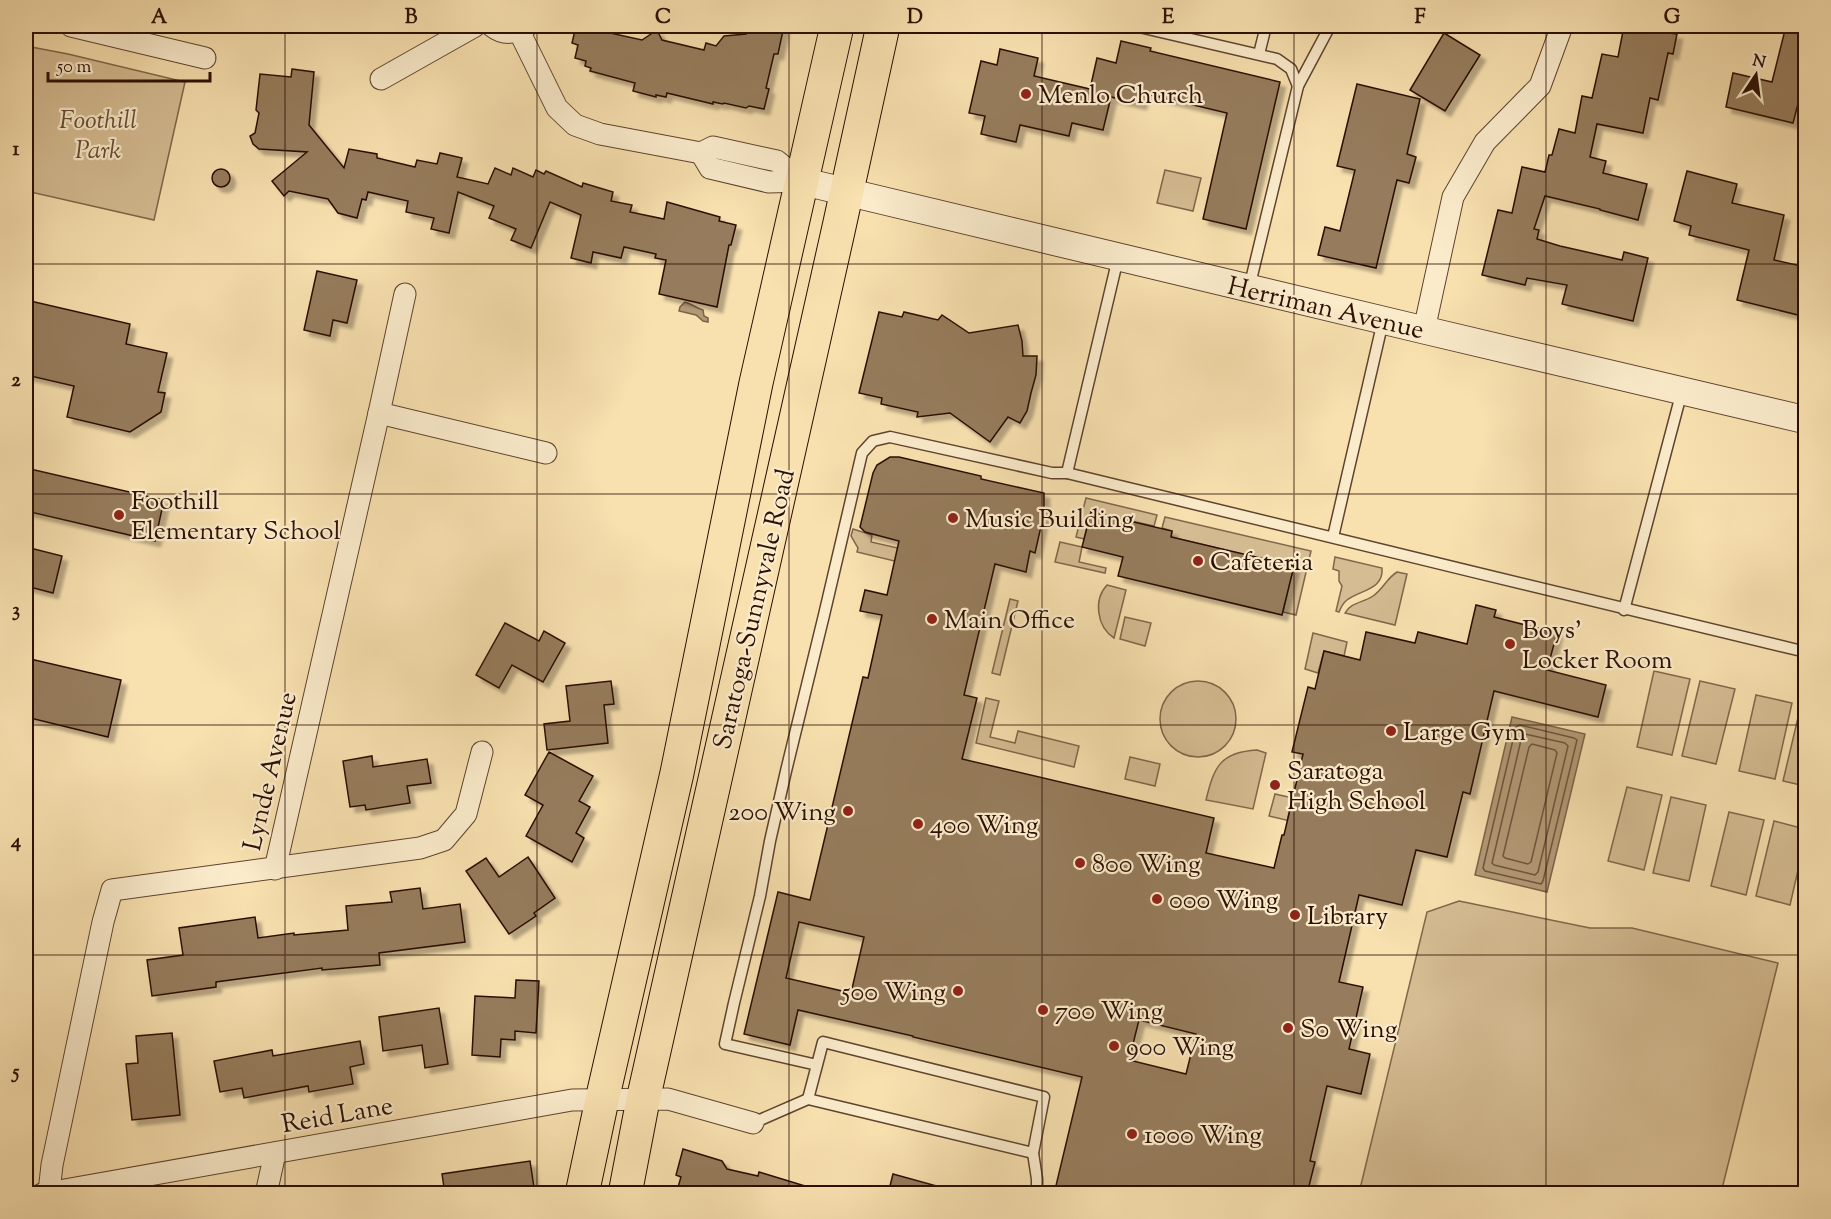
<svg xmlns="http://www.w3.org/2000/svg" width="1831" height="1219" viewBox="0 0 1831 1219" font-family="'Sorts Mill Goudy',serif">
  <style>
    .green { fill: #d5bc92; stroke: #80664a; stroke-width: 1.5 }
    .water { fill: #b29975; stroke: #7c6247; stroke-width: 1.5 }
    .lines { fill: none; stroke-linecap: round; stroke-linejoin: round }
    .shore { stroke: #6e543c; stroke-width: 1.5 }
    .building { fill: #967c5c; stroke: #2b0f03; stroke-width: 1.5; fill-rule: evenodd; filter: url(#shadow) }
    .service-casing { stroke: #5e432e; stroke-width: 13 }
    .minor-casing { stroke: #5e432e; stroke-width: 23 }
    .tertiary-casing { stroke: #5e432e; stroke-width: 29 }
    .primary-casing { stroke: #2b0f03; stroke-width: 35 }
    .service { stroke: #faebcb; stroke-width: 10 }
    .minor { stroke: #faebcb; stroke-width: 21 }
    .tertiary { stroke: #faebcb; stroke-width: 27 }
    .primary { stroke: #f8e0af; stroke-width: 33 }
    .grid { fill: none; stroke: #2b0f03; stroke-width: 1.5; stroke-opacity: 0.55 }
    .poi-dot { fill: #8f2418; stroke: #faebcb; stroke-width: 2 }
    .labels { text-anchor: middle; stroke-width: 4.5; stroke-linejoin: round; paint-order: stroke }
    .poi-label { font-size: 26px; fill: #2b0f03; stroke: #faebcb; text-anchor: start }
    .park-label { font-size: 26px; font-style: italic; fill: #664c35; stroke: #faebcb }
    .street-label { font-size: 26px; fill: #2b0f03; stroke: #faebcb }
    .neatline { fill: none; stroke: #2b0f03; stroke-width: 2 }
    .grid-label { font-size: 20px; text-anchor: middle; font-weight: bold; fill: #2b0f03 }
  </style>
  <defs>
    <filter id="shadow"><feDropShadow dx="5.5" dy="5.5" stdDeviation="1.5" flood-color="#0004"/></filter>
  </defs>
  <rect width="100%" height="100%" fill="#f8e0af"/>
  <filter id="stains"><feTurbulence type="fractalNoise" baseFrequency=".00333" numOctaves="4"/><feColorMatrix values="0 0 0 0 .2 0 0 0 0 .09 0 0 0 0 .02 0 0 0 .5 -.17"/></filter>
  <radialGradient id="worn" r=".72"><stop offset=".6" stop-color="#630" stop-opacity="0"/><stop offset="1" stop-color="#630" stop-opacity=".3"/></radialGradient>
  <g class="green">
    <path d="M26 46 68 54 185 82 154 220 26 191Z"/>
    <path d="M1165 170 1201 178 1193 211 1157 203Z"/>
    <path d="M1086 498 1157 515 1154 526 1091 512 1084 539 1076 537Z"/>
    <path d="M1165 517 1311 551 1296 615 1283 612 1293 566 1171 537 1172 531 1162 528Z"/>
    <path d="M853 529 872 535 871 542 950 560 986 583 857 552 858 548 851 536Z"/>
    <path d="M1060 542 1082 547 1079 562 1106 568 1105 573 1055 562Z"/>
    <path d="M1335 557 1382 568C1384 590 1360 590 1347 600 1343 603 1341 607 1339 612L1336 611 1342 586 1339 581V571L1333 569Z"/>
    <path d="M1397 572 1407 574 1395 625 1345 613C1351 602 1363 603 1373 596 1383 589 1387 578 1397 572Z"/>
    <path d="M1107 585 1126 590 1114 638C1097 627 1093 600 1107 585Z"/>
    <path d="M1010 599 1018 601 1000 675 992 673Z"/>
    <path d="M1125 617 1151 623 1145 646 1120 639Z"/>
    <path d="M1313 633 1347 642 1344 656 1324 651 1318 673 1305 669Z"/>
    <path d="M1654 671 1690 679 1672 755 1637 747Z"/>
    <path d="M1700 681 1735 689 1716 764 1682 756Z"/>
    <circle cx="1198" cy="719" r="38"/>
    <path d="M1756 695 1792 703 1775 779 1739 771Z"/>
    <path d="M986 698 999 701 990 737 1015 743 1018 731 1079 746 1074 767 976 743Z"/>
    <path d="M1801 705 1805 706V786L1783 781Z"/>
    <path d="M1257 750 1266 753 1253 809 1206 800C1214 767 1220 752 1257 750Z"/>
    <path d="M1130 757 1160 764 1155 786 1125 779Z"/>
    <path d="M1627 787 1662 795 1644 870 1608 861Z"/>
    <path d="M1275 794 1293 798 1288 817 1363 838 1269 816Z"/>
    <path d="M1671 797 1706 805 1689 881 1653 873Z"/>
    <path d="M1729 812 1764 820 1746 895 1711 886Z"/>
    <path d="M1774 821 1805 829V840L1790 905 1756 896Z"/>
    <path d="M1459 901 1590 928H1632L1778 963 1721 1193H1359L1427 912Z"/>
  </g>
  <g class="water">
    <path d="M685 302C692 304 696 308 703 310L704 316 708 318V322L703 321 696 315 679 311 680 307Z"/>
    <path d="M1512 717 1585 734 1547 892 1475 875Z"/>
  </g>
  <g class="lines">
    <g class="shore">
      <path d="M1520 725 1574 738 1577 740 1543 881 1541 884 1485 871 1483 868 1516 727Z"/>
      <path d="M1525 734 1565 743 1568 746 1538 872 1535 875 1494 865 1492 863 1522 736Z"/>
      <path d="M1532 744 1555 750 1557 753 1531 862 1528 864 1505 858 1503 856 1529 747Z"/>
    </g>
  </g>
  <g class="building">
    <path d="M576 26H612L610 33 642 40 657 30 662 40 704 50 706 43 716 46 724 36 746 34 748 26H784L778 54H774L766 88 769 89 764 109 749 106 746 108 724 103 723 104 713 102V104L667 93 666 97 656 95V97L633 91 635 83 590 71 591 68 585 66 586 61 575 58 578 45 572 43Z"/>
    <path d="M1624 26H1662L1661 32 1677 34 1673 54 1668 53 1658 100 1650 98 1643 133 1597 124 1590 157 1606 161 1603 173 1647 184 1638 220 1600 210V209L1545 196 1534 229 1539 230 1537 239 1560 246 1622 260 1624 252 1648 258 1633 321 1562 304 1567 285 1527 278 1525 285 1482 275 1498 210 1512 213 1522 167 1545 172 1549 155H1552L1559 129 1575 133 1582 96 1592 98 1602 54 1618 57Z"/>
    <path d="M1786 26H1806V97L1800 96 1793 123 1726 107 1733 73 1772 82Z"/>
    <path d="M1444 33 1480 55 1445 111 1410 90Z"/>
    <path d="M1121 41 1151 48 1150 51 1280 82 1246 229 1203 219 1227 113 1143 93 1141 104 1111 97 1103 130 1072 123 1069 136 1020 125 1016 142 981 134 985 116 969 113 981 61 997 65 1000 49 1038 58 1034 76 1090 89 1097 58 1116 63Z"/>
    <path d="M292 69 314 72 309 125 344 168 349 149 377 154V158L415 167 417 160 437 164 440 153 462 158 457 177 488 184 495 168 511 175 513 168 533 177 536 170 544 174 546 171 582 187 583 183 613 192 611 201 632 205 630 212 664 219 667 202 720 217 719 221 736 225 731 245H729L717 307 659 294 666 260 655 258 656 254 624 247 621 258 593 252 591 263 571 258 581 215 550 202 531 248 511 240 516 229 489 218 494 206 458 192 449 233 431 229 434 218 406 212 408 201 368 192 366 200 362 199 357 218 338 213 328 199 289 191 284 196 272 181 307 152 259 149 253 144 250 136 255 133 259 113 256 110 260 74 291 77Z"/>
    <path d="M1357 84 1420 99 1407 154 1416 157 1409 183 1397 180 1376 268 1318 255 1325 227 1340 231 1355 170 1337 166Z"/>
    <circle cx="221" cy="178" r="9"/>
    <path d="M1687 171 1737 184 1732 203 1784 215 1774 260 1806 267V317L1737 300 1749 250 1689 235 1691 226 1674 221Z"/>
    <path d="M317 271 357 280 347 323 333 320 330 336 304 330Z"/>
    <path d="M26 300 130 324 126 344 167 353 158 392 165 393 161 412 130 432 67 417 74 386 26 375Z"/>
    <path d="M879 312 902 317 904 312 938 320 942 315 969 333 1018 325 1022 341 1023 356H1037L1036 375 1031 393 1027 411 1020 423 1008 417 990 442 950 413 917 417 918 412 881 404 882 398 859 393Z"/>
    <path d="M890 457H899L981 476V479L1044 493V513L1035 553 1030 551 1026 572 995 564 964 695 977 698 962 759 1214 818 1206 853 1274 868 1282 835H1284L1303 754 1292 752 1308 687 1315 689 1324 651 1360 660 1366 632 1415 643 1418 632 1467 644 1476 605 1496 610 1494 617 1557 633 1547 670 1606 685 1598 717 1494 691 1470 794 1463 792 1447 857 1416 850 1402 905 1359 895 1339 982 1363 987 1349 1049 1370 1054 1361 1094 1327 1086 1310 1161 1315 1162 1307 1194H1054L1082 1077 913 1037V1036L798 1010 790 1045 744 1034 778 892 810 900 863 677 868 678 882 615 860 611 865 590 887 595 899 541 865 532 860 527 873 473 877 465ZM799 922 864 937 851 993 786 978ZM1139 1020 1196 1034 1186 1074 1129 1060Z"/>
    <path d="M26 468 164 500 155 541 26 511Z"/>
    <path d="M1091 512 1172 531 1171 537 1294 566 1282 615 1118 576 1123 557 1082 547Z"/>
    <path d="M26 547 62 556 53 593 26 586Z"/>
    <path d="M505 623 539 641 544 631 565 643 543 682 512 665 499 688 476 675Z"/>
    <path d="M26 658 121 680 108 737 26 717Z"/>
    <path d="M611 681 614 704 604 705 608 743 547 750 544 724 570 721 566 686Z"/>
    <path d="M549 752 593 776 579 801 590 807 576 833 584 838 572 862 526 836 543 805 525 795Z"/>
    <path d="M372 756 373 767 427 759 431 783 407 786 410 803 366 810 365 805 350 807 343 761Z"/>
    <path d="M528 857 555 898 534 913 536 916 509 934 466 871 486 858 499 877Z"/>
    <path d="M420 888 423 909 460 904 465 942 379 953 380 965 322 970V968L216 982V987L152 996 147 960 183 955 179 928 255 917 258 938 294 933V935L348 930 346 906 392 902 390 892Z"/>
    <path d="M516 980 539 981 536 1033 515 1031V1040L501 1039 500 1057 472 1055 475 996 515 998Z"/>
    <path d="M439 1008 448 1064 425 1068 422 1045 383 1051 379 1017Z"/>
    <path d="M172 1033 180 1115 132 1120 126 1064 138 1063 136 1036Z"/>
    <path d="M360 1041 364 1064 350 1067 353 1084 309 1092 308 1086 244 1098 242 1088 220 1092 214 1061 272 1050 273 1056Z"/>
    <path d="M683 1149 722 1161 727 1169 758 1176 759 1172 815 1189 814 1194H676L681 1177 676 1175Z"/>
    <path d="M530 1161 535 1194H445L442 1174Z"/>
    <path d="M893 1174 944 1188V1194H888Z"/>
  </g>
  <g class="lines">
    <g class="service-casing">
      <g id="service">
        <path d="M1135 26 1277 59 1291 69 1298 86"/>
        <path d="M1259 54 1266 26"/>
        <path d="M1249 288 1298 86 1330 26"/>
        <path d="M1067 473 1118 258"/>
        <path d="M1333 537 1383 321"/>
        <path d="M1624 610 1682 391"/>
        <path d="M817 1065 823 1042 1044 1097 1033 1153 808 1099 817 1065 725 1044 734 1003 760 896 770 841 786 771 824 615 862 453 873 441 890 437 1052 473H1067C1314 532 1559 594 1806 652"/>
        <path d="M753 1123 808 1099"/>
        <path d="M1033 1153 1037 1179V1194"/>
      </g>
    </g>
    <g class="minor-casing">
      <g id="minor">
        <path d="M71 26 205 58"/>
        <path d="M492 26C503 35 516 34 527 26"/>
        <path d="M519 31 557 108 575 125 600 134 701 153 713 147 777 161 801 181"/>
        <path d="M381 79 475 26"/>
        <path d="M701 153 710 168 769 182 801 181"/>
        <path d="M1424 330 1453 197 1485 142 1540 86 1562 26"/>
        <path d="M379 413 546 453"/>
        <path d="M275 869 379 413 405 294"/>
        <path d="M49 1192 52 1165 103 922 112 890 420 848 444 840 466 814 482 752"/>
        <path d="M42 1194 572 1100 668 1099 753 1123"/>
        <path d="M266 1194 275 1153"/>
      </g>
    </g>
    <g class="tertiary-casing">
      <path id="tertiary" d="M801 181 1424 330 1806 420"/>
    </g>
    <g class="primary-casing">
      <g id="primary">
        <path d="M582 1194 602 1100 677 773 756 383 837 26"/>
        <path d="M625 1194 643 1100 839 227 883 26"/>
      </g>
    </g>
    <use href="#service" class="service"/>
    <use href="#minor" class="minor"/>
    <use href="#tertiary" class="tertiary"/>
    <use href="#primary" class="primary"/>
  </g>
  <path class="grid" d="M285 26V1194M537 26V1194M789 26V1194M1042 26V1194M1294 26V1194M1546 26V1194M26 264H1806M26 494H1806M26 725H1806M26 955H1806"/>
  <g class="poi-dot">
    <circle cx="1026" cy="94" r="6"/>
    <circle cx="119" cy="515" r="6"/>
    <circle cx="953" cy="518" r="6"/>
    <circle cx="1198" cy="561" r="6"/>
    <circle cx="932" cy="619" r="6"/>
    <circle cx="1510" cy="644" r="6"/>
    <circle cx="1391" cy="731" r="6"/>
    <circle cx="1275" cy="785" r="6"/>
    <circle cx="848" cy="811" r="6"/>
    <circle cx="918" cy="824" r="6"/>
    <circle cx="1080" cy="863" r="6"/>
    <circle cx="1157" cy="899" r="6"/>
    <circle cx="1295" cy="915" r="6"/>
    <circle cx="958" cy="991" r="6"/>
    <circle cx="1043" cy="1010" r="6"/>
    <circle cx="1288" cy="1028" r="6"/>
    <circle cx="1114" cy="1046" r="6"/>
    <circle cx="1132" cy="1134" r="6"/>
  </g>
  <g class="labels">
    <g class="poi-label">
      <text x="1038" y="103">Menlo Church</text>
      <text x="131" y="509">Foothill<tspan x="131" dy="30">Elementary School</tspan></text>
      <text x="965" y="527">Music Building</text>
      <text x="1210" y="570">Cafeteria</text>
      <text x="944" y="628">Main Office</text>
      <text x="1522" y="638">Boys'<tspan x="1522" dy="30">Locker Room</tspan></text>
      <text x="1403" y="740">Large Gym</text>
      <text x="1287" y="779">Saratoga<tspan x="1287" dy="30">High School</tspan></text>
      <text x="836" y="820" text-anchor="end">200 Wing</text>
      <text x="930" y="833">400 Wing</text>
      <text x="1092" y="872">800 Wing</text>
      <text x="1169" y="908">000 Wing</text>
      <text x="1307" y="924">Library</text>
      <text x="946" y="1000" text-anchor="end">500 Wing</text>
      <text x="1055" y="1019">700 Wing</text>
      <text x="1300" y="1037">S0 Wing</text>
      <text x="1126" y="1055">900 Wing</text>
      <text x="1144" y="1143">1000 Wing</text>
    </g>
    <g class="park-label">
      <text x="98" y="128">Foothill<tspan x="98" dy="30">Park</tspan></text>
    </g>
    <g class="street-label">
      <text transform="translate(1326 307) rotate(13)" y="9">Herriman Avenue</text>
      <text transform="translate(753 609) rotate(-77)" y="9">Saratoga-Sunnyvale Road</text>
      <text transform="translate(269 771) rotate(-77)" y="9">Lynde Avenue</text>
      <text transform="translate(337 1114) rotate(-10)" y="9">Reid Lane</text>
    </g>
  </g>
  <rect width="1831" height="1219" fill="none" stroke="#f8e0af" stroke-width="66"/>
  <g transform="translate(1756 75) rotate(13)" stroke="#faebcb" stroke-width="4.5" paint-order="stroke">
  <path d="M0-4.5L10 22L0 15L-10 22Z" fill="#2b0f03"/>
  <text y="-9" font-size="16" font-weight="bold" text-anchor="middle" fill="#2b0f03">N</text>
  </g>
  <path d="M48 72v9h162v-9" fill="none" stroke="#2b0f03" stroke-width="3"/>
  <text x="57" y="72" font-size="18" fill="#2b0f03" stroke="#faebcb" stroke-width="4.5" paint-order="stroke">50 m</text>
  <rect x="33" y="33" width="1765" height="1153" class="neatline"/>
  <g class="grid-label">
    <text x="159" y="23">A</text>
    <text x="411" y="23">B</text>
    <text x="663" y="23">C</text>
    <text x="915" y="23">D</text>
    <text x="1168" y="23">E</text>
    <text x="1420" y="23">F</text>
    <text x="1672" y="23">G</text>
    <text x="16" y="155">1</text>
    <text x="16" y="386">2</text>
    <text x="16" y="616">3</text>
    <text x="16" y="847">4</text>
    <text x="16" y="1078">5</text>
  </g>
  <rect width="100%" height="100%" filter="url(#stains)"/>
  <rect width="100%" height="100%" fill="url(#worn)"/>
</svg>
